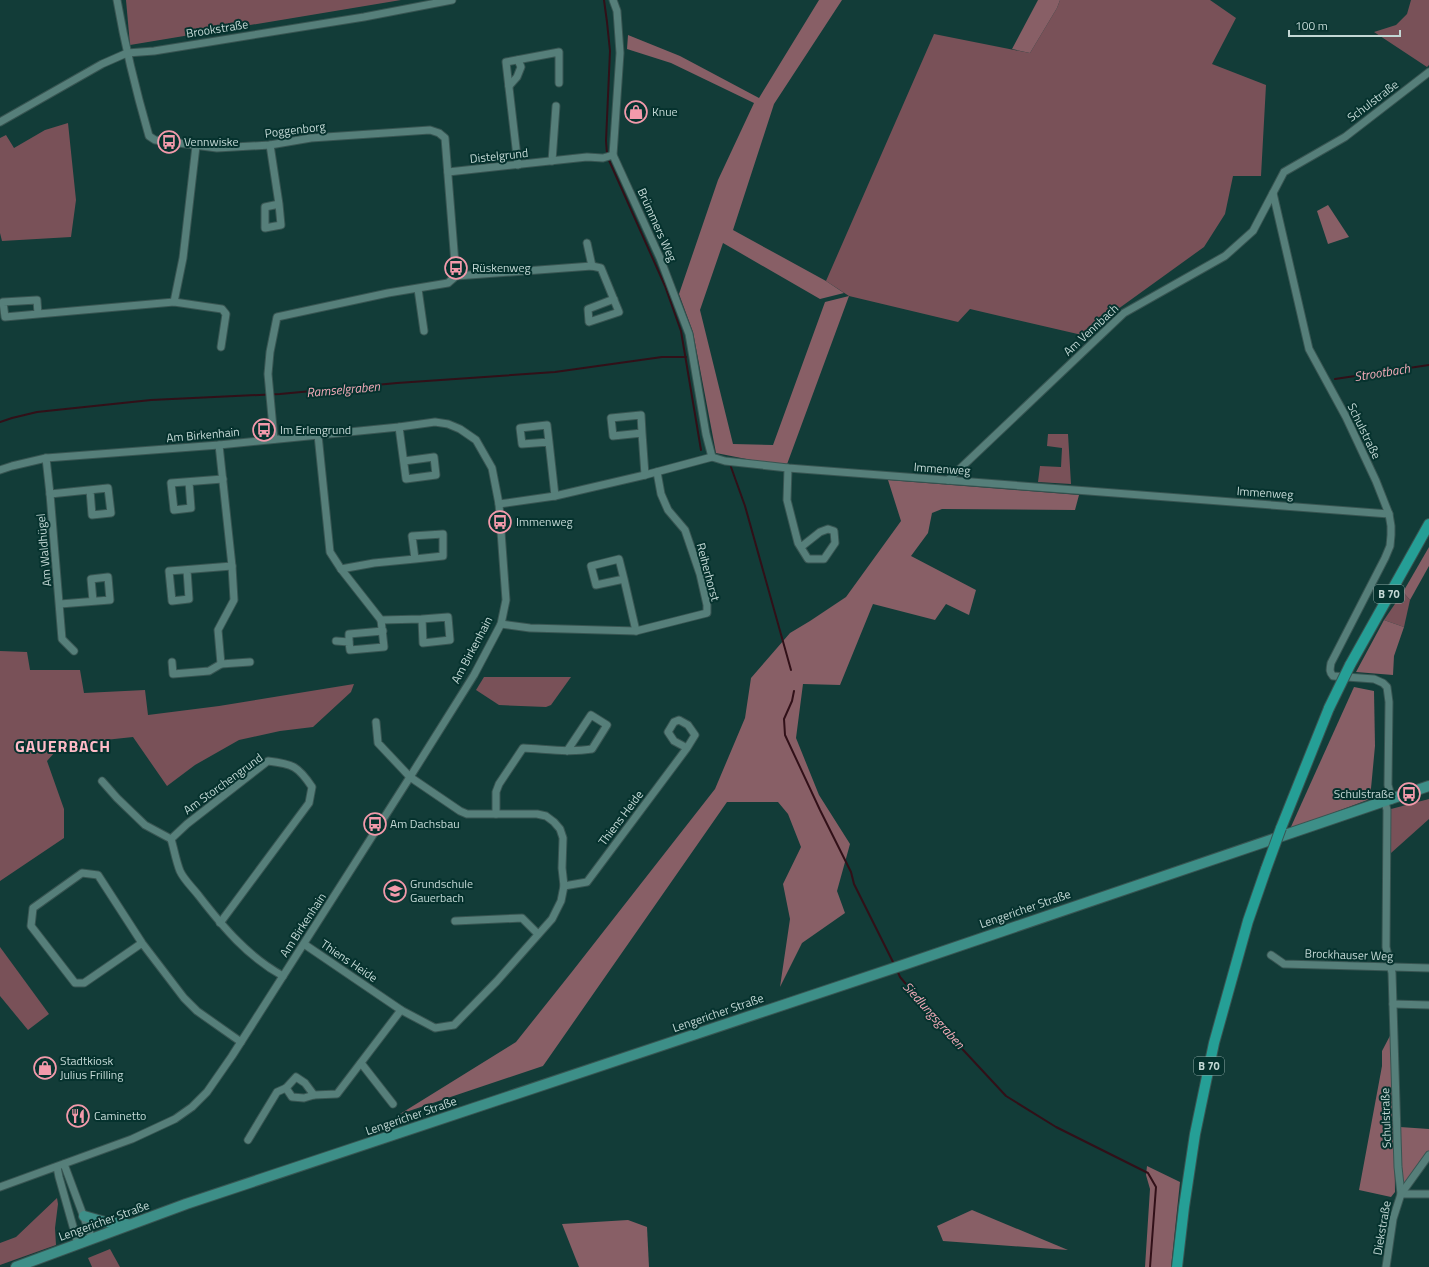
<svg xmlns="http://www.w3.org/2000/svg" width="1429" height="1267" viewBox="0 0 1429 1267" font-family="'Titillium Web',sans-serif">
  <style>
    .green { fill: #795158 }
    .forest { fill: #885f66 }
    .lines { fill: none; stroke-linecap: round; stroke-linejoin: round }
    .stream { stroke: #311018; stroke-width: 2 }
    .minor-casing { stroke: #385552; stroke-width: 9 }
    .secondary-casing { stroke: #385552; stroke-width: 12 }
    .primary-casing { stroke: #385552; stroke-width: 12 }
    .minor { stroke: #567f7a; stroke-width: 7 }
    .secondary { stroke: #3d8f88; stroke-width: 10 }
    .primary { stroke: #259f96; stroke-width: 10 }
    .primary-bridge-casing { stroke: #385552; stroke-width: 12; stroke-linecap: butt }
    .primary-bridge { stroke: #259f96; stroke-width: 10 }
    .labels { text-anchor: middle; stroke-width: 4; stroke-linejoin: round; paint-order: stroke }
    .shield { fill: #06322e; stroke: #8aa6a3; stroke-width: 1 }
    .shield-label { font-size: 11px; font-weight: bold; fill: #c3d8d5 }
    .street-label { font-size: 12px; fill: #c3d8d5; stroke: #06322e }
    .poi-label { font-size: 12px; fill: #c3d8d5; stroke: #06322e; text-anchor: start }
    .water-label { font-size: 13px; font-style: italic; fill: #f2abb8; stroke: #06322e }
    .district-label { font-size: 16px; font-weight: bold; letter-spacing: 1px; fill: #ffbbc7; stroke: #06322e }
  </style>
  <rect width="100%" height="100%" fill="#123c38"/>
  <g class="green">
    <path d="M126 0H401L130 45Z"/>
    <path d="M1060 0H1210L1236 18 1212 64 1266 85 1261 176H1233L1225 214 1204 247 1082 335 970 309 958 322 849 296 826 281 934 34 1030 53 1057 8Z"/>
    <path d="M1411 0H1429V65L1427 67 1374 32 1396 25 1407 14Z"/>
    <path d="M68 123 76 200 71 237 2 241 0 233V138L6 135 14 148 45 130Z"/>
    <path d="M1048 434H1068L1071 484 1038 482 1040 466 1061 467 1062 448 1047 446Z"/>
    <path d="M1403 592 1410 600 1404 627 1384 620Z"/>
    <path d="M0 651 27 652 30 670H80L84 693 145 690 148 715 219 706 354 684 351 692 313 727 280 731 239 740 195 765 167 786 133 737 105 740 78 747 63 743 47 761 64 809V838L0 881Z"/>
    <path d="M484 677H571L551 705 546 707 499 705 476 690Z"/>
    <path d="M1429 799V819L1391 853V809Z"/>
    <path d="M0 947 49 1014 28 1030 0 996Z"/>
    <path d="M57 1198 58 1204 55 1228 56 1245 0 1265V1243L16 1237Z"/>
    <path d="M110 1249 120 1267H92L88 1258Z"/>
  </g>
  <g class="forest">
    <path d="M819 0H842L774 104 733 230 826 281 844 293 820 299 723 243 700 310 733 444 773 445 825 302 849 296 786 467 716 453 693 332 679 294 718 180 754 103 671 63 627 49 628 35 680 56 759 98Z"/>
    <path d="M1038 0H1060L1057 8 1030 53 1012 49Z"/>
    <path d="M1328 205 1349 237 1328 244 1317 211Z"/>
    <path d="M888 480 1079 495 1075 510 942 509 932 513 928 533 911 556 976 590 969 615 946 604 935 620 873 604 840 685 803 684 796 738 819 795 850 844 837 891 845 913 802 943 780 987 790 919 783 884 801 847 788 814 778 802H727L543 1066 400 1114 516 1042 571 973 715 789 745 718 751 678 790 633 810 621 846 597 901 521Z"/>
    <path d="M1429 547V566L1410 600 1403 592Z"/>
    <path d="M1384 620 1404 627 1394 656 1393 675 1356 672Z"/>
    <path d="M1354 687 1374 691 1375 746 1370 799 1290 829Z"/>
    <path d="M1393 1030 1395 1192 1391 1197 1359 1190 1382 1066V1051Z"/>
    <path d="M1400 1127 1429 1129V1151L1403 1187Z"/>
    <path d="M1147 1166 1180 1182 1171 1267H1145L1150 1189 1146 1175Z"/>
    <path d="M972 1210 1068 1250 943 1241 937 1226Z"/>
    <path d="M628 1220 647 1227 649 1267H579L562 1224Z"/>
  </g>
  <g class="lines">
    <g class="stream">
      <path d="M604 0 607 22 610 51 606 141 607 154"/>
      <path d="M608 158 665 286 681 331 701 450"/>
      <path d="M1335 379 1429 365"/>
      <path d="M0 422 12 418 37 412 151 400 280 394 397 383 555 372 662 357H686"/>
      <path d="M731 467 745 506 791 670"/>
      <path d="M794 691 792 701 784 719 785 735 820 810 851 872 854 884 894 964"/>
      <path d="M897 970 900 977 953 1039 1006 1096 1056 1127 1148 1173 1156 1187 1150 1267"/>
    </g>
    <g class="minor-casing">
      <g id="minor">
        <path d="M117 0C125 46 136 91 149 136L155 140 217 148 270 145 311 138 430 130 439 133 445 138 456 276"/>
        <path d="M613 0 617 11 620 53 613 155 660 258 689 334 706 434 712 457"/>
        <path d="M509 86 517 77 521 67 518 60"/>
        <path d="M0 122 102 64 127 53 154 51 364 17 452 0"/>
        <path d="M270 145 279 204 265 207V228L281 225 279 204"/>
        <path d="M552 161 556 106"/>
        <path d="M518 165 506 62 559 52V83"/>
        <path d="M448 172 587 157 603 158 613 155"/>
        <path d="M587 243 592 266"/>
        <path d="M418 289 424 331"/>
        <path d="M174 302 222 309 226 314 221 347"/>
        <path d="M38 314 5 317 3 302 37 300 38 314 174 302 183 258 196 146"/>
        <path d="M399 427 406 479 436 475 434 457 404 461"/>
        <path d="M642 433 641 415 611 418 613 436 642 433 645 475"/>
        <path d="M318 435 330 552 341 569 381 620 422 619 423 643 450 640 448 617 422 619"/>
        <path d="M274 439 268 374 270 352 277 317 388 293 448 283 456 276 592 266 601 268 619 312 589 322 588 309 614 299"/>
        <path d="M549 442 547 425 520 428 522 444 549 442 555 496"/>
        <path d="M219 445 232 566 234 600 218 630 221 664"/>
        <path d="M46 458 50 494 62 639 74 651"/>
        <path d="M788 468 787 500 798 543 808 559H824L835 543 834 531 828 529 820 532 801 547"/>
        <path d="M0 470 12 466 46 458 219 445 399 427 435 422 448 424 460 429 476 440 492 468 499 504 506 600 501 624 474 675 410 777 232 1056 207 1092 192 1107 175 1119 132 1139 0 1187"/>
        <path d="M948 480 1124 313 1225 256 1253 231 1273 193"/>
        <path d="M189 482 191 508 174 510 171 483 223 479"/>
        <path d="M50 494 108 488 111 513 92 515 90 490"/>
        <path d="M499 504 555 496 645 475 712 457 725 461 788 468 1389 514"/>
        <path d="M341 569 374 563 415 559 412 536 443 534V556L415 559"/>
        <path d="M187 570 189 599 172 601 169 571 232 566"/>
        <path d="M624 579 619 559 591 566 596 585 624 579 636 631"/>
        <path d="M60 604 110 600 108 577 91 579 93 601"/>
        <path d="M501 624 530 628 636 631 707 613V605L700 574 685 530 668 510 661 494 657 472"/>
        <path d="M336 641 349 642 350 650 384 647 381 620"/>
        <path d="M349 642V634L383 631"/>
        <path d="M172 662 173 674 209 671 221 664 250 662"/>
        <path d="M102 781 117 798 145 825 171 839"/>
        <path d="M1392 800 1388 785 1389 702 1387 687 1383 683 1374 679 1333 676C1329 672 1330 669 1331 663L1385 558 1390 546 1391 535V526L1389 514 1376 481 1346 417 1309 349 1273 193 1284 172 1345 137 1429 72"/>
        <path d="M1385 802 1387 810 1386 947 1392 973 1398 1167 1401 1194H1429"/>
        <path d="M496 814V792L499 784 523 748C546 749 569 753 592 749L607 725 591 715 567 751"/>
        <path d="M171 839 187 824 268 761C293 764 298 766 312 787L309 803 220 923"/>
        <path d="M171 839C174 849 176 861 180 871 184 880 193 888 199 896 223 927 248 957 283 976"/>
        <path d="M564 886 587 882 687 748 695 735 688 725 679 720 674 722 668 732 674 741 687 748"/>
        <path d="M455 921 522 918 538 934"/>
        <path d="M142 943 84 983H75L31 926 33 908 82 873 98 875 142 943 184 998 197 1011 241 1042"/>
        <path d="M304 944 401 1010 435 1028 454 1025 497 981 552 919 561 901 564 886 562 868 563 838 560 829 554 822 546 816 537 814H467L460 811 410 777 378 743 376 722"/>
        <path d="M1271 955 1284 964 1429 968"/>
        <path d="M1393 1004 1429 1005"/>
        <path d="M361 1063 393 1104"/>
        <path d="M286 1088 292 1097 304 1098 314 1095"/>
        <path d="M248 1140 277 1092 286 1088 296 1077 305 1083 314 1095 337 1094 401 1010"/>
        <path d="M64 1164 92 1239"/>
        <path d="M57 1167 59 1177 78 1244"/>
        <path d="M1386 1267 1393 1219 1401 1194 1429 1155"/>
      </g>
    </g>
    <g class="secondary-casing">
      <g id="secondary">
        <path d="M84 1216 105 1222 127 1224"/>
        <path d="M16 1267 186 1204 906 964 1429 786"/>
      </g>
    </g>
    <g class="primary-casing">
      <g id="primary">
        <path d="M1350 665 1429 524"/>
        <path d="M1281 828 1329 708"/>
        <path d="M1177 1267 1184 1207 1195 1134 1214 1043 1248 921 1266 869"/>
      </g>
    </g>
    <use href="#minor" class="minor"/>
    <use href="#secondary" class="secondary"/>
    <use href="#primary" class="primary"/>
    <g class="primary-bridge-casing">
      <g id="primary-bridge">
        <path d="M1329 708 1350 665"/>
        <path d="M1266 869 1281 828"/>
      </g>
    </g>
    <use href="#primary-bridge" class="primary-bridge"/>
  </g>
  <defs>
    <g id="shop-ring" transform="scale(1.15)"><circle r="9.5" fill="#06322e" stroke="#f39aab" stroke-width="1.5"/><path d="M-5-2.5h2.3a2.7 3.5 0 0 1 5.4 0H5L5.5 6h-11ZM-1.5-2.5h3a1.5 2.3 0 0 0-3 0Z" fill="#f39aab"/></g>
    <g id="bus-ring" transform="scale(1.15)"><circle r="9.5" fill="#06322e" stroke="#f39aab" stroke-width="1.5"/><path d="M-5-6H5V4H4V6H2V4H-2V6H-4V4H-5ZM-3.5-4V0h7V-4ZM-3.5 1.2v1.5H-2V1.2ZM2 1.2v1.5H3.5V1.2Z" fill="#f39aab"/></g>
    <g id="school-ring" transform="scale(1.15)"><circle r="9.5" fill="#06322e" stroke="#f39aab" stroke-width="1.5"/><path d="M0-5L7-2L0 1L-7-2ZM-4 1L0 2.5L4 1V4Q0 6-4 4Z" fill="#f39aab"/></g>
    <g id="restaurant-ring" transform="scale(1.15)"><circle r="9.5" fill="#06322e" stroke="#f39aab" stroke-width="1.5"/><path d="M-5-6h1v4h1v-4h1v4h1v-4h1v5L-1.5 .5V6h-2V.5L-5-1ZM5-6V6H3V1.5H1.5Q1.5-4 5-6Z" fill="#f39aab"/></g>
  </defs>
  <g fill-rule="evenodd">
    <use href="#shop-ring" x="636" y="112"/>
    <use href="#bus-ring" x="169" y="142"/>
    <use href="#bus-ring" x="456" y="268"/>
    <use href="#bus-ring" x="264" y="430"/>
    <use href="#bus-ring" x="500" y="522"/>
    <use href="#bus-ring" x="1409" y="794"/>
    <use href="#bus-ring" x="375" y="824"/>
    <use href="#school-ring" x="395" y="891"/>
    <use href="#shop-ring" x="45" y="1068"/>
    <use href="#restaurant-ring" x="78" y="1116"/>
  </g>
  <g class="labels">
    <g class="shield">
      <rect x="1374" y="585" width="30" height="18" rx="3"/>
      <rect x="1194" y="1057" width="30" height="18" rx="3"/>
    </g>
    <g class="shield-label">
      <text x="1389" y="598">B 70</text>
      <text x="1209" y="1070">B 70</text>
    </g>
    <g class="street-label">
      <text transform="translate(217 29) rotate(-9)" y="4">Brookstraße</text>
      <text transform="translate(1373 101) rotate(-37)" y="4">Schulstraße</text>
      <text transform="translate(295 130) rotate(-7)" y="4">Poggenborg</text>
      <text transform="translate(499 156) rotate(-6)" y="4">Distelgrund</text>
      <text transform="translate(657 225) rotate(66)" y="4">Brümmers Weg</text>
      <text transform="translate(1091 330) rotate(-43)" y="4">Am Vennbach</text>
      <text transform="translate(1364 431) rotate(64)" y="4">Schulstraße</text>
      <text transform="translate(203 435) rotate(-5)" y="4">Am Birkenhain</text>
      <text transform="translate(942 469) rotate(4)" y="4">Immenweg</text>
      <text transform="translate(1265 493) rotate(4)" y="4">Immenweg</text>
      <text transform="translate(44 550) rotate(-95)" y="4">Am Waldhügel</text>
      <text transform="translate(708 572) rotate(75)" y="4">Reiherhorst</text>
      <text transform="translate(472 650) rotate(-62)" y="4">Am Birkenhain</text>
      <text transform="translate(223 784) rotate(-36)" y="4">Am Storchengrund</text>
      <text transform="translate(621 818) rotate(-53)" y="4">Thiens Heide</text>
      <text transform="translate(1025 909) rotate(-19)" y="4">Lengericher Straße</text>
      <text transform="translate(303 925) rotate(-57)" y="4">Am Birkenhain</text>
      <text transform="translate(1349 955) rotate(2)" y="4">Brockhauser Weg</text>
      <text transform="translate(349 961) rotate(34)" y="4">Thiens Heide</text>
      <text transform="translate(718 1013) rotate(-19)" y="4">Lengericher Straße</text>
      <text transform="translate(411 1116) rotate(-19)" y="4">Lengericher Straße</text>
      <text transform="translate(1386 1118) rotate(-92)" y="4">Schulstraße</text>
      <text transform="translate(104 1221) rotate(-20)" y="4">Lengericher Straße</text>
      <text transform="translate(1382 1228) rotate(-80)" y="4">Diekstraße</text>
    </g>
    <g class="poi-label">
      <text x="652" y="116">Knue</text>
      <text x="184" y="146">Vennwiske</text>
      <text x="472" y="272">Rüskenweg</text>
      <text x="280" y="434">Im Erlengrund</text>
      <text x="516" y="526">Immenweg</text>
      <text x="1394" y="798" text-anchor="end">Schulstraße</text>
      <text x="390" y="828">Am Dachsbau</text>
      <text x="410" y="888">Grundschule<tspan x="410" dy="14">Gauerbach</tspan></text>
      <text x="60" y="1065">Stadtkiosk<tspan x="60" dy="14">Julius Frilling</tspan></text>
      <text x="94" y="1120">Caminetto</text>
    </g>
    <g class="water-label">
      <text transform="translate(1382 372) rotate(-9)" y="5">Strootbach</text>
      <text transform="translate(343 389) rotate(-5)" y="5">Ramselgraben</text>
      <text transform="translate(934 1015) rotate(48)" y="5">Siedlungsgraben</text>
    </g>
    <g class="district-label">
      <text x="63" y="752">GAUERBACH</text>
    </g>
  </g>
  <path d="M1289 30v6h111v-6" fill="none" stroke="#c3d8d5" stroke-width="2"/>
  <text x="1295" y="30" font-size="12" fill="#c3d8d5" stroke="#06322e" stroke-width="3" paint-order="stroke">100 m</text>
</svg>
